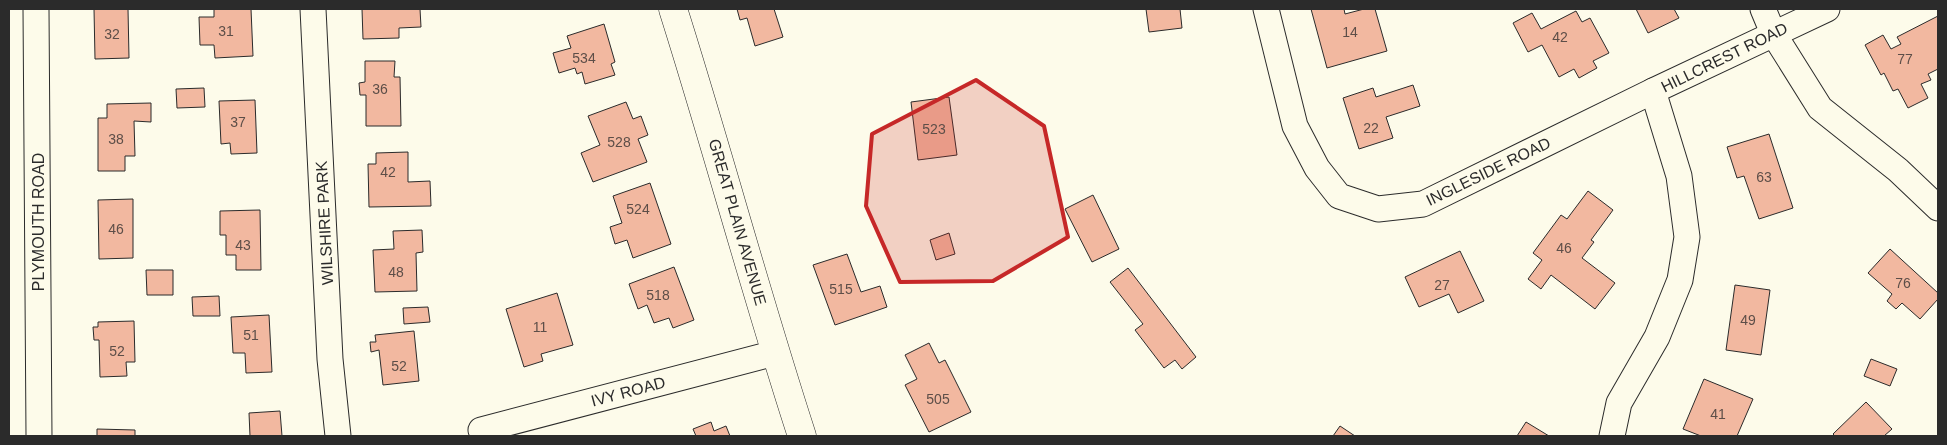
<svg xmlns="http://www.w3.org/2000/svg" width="1947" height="445" viewBox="0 0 1947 445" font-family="Arial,sans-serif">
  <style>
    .building { fill: #f2b8a0; stroke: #2b2b2b }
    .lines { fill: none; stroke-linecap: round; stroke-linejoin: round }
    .street-casing { stroke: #2b2b2b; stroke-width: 27 }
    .secondary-casing { stroke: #2b2b2b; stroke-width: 29 }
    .street { stroke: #fdfbea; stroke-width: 25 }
    .secondary { stroke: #fdfbea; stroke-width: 28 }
    .marked { fill: #c62828; fill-opacity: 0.2; stroke: #c62828; stroke-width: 4; stroke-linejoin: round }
    .labels { text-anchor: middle; stroke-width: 4; stroke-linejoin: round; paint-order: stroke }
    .number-label { font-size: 14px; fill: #5d4e48 }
    .street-label { font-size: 16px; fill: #2b2b2b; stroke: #fdfbea }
  </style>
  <rect width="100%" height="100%" fill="#fdfbea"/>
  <g class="building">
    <path d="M94 9H128L129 58 95 59Z"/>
    <path d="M214 9H251L253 56 215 58 214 45H200L199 17H214Z"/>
    <path d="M362 9H420L421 27 399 28V38L363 39Z"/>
    <path d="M737 9H774L783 37 755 46 747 18 740 20Z"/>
    <path d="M1146 9H1180L1182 28 1149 32Z"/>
    <path d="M1311 9H1344L1345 14 1364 9H1375L1387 51 1327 68Z"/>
    <path d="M1636 9H1674L1679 18 1648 33Z"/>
    <path d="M1576 11 1582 22 1590 18 1609 53 1593 61 1597 68 1579 78 1574 69 1559 77 1542 45 1528 52 1513 23 1532 13 1541 29Z"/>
    <path d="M1938 16V69L1928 74 1931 80 1921 84 1928 98 1908 108 1898 89 1893 91 1884 73 1881 75 1865 45 1883 35 1891 49 1901 44 1897 37Z"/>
    <path d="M604 24 615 62 611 64 615 75 585 84 582 72 577 74 575 68 559 73 553 53 571 48 567 36Z"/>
    <path d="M365 61H395L394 77H400L401 126H366V95H360L359 83 365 82Z"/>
    <path d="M1413 85 1420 106 1386 117 1393 138 1359 149 1343 98 1373 88 1376 97Z"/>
    <path d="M204 88 205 107 177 108 176 89Z"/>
    <path d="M949 97 957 155 918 160 911 102Z"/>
    <path d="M255 100 257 153 231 154 230 143 221 144 219 101Z"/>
    <path d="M626 102 633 119 641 116 648 135 638 139 647 162 593 182 581 153 600 145 588 116Z"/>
    <path d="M151 103V122L134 121 135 156H125V171H98V118H107V104Z"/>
    <path d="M1769 134 1793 208 1759 219 1744 176 1737 178 1727 147Z"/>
    <path d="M408 152V182L430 181 431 206 369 207 368 164H376V153Z"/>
    <path d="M650 183 671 244 633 258 627 240 615 244 610 227 622 223 613 196Z"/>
    <path d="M1588 191 1613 210 1591 240 1594 242 1582 258 1615 283 1595 309 1551 275 1541 289 1528 279 1542 260 1533 253 1561 215 1567 219Z"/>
    <path d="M1093 195 1119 249 1092 262 1065 209Z"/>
    <path d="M133 199V258L99 259 98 200Z"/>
    <path d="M260 210 261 270H236V255H226V235H220V211Z"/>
    <path d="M422 230 423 252 416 253 417 291 375 292 373 250 394 249 393 231Z"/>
    <path d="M949 233 955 254 936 260 930 240Z"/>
    <path d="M1890 249 1938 293V299L1920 319 1902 303 1896 309 1887 301 1892 294 1868 273Z"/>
    <path d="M1460 251 1484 301 1458 313 1449 294 1419 307 1405 277Z"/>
    <path d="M847 254 861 292 880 286 887 307 835 325 813 265Z"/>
    <path d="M674 267 694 320 673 328 669 318 654 323 647 305 638 309 629 284Z"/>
    <path d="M1128 268 1196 357 1182 369 1175 360 1164 368 1135 330 1143 324 1110 282Z"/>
    <path d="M146 270H173V295H147Z"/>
    <path d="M1735 285 1770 290 1761 355 1726 350Z"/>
    <path d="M557 293 573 345 541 354 543 361 524 367 506 309Z"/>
    <path d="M219 296 220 316H193L192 297Z"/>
    <path d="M428 307 430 322 404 324 403 308Z"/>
    <path d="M269 315 272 372 246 373 245 353H233L231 317Z"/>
    <path d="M134 321 135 362H126L127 376 100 377 99 340H94L93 327H98V322Z"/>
    <path d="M414 331 419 381 383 385 379 350 371 352 370 342H376L375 335Z"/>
    <path d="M929 343 939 363 945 360 971 412 929 432 905 385 917 379 905 355Z"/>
    <path d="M1871 359 1897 369 1890 386 1864 376Z"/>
    <path d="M1704 379 1753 399 1737 436H1701L1683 429Z"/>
    <path d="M1866 402 1892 429 1884 436H1835L1833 434Z"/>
    <path d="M280 411 282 436H250L249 413Z"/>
    <path d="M711 422 714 431 726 426 730 436H696L693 429Z"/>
    <path d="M1526 422 1549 436H1517Z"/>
    <path d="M1340 426 1355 436H1333Z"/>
    <path d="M97 429 135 430V436H97Z"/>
  </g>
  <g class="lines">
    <g class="street-casing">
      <g id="street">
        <path d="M36 9 39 436"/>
        <path d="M313 9 330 359 338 436"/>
        <path d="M1266 9 1295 126 1317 168 1339 196 1378 209 1423 204 1653 91"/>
        <path d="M1763 9 1773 33 1820 108 1898 170 1938 208"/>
        <path d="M481 430 775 353"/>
        <path d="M1612 436 1619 403 1657 337 1680 280 1687 237 1679 176 1653 91 1827 9"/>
      </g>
    </g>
    <g class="secondary-casing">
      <path id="secondary" d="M673 9C718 151 756 295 802 436"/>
    </g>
    <use href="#street" class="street"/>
    <use href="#secondary" class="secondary"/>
  </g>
  <path class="marked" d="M976 80 1044 126 1068 237 993 281 900 282 866 206 872 134Z"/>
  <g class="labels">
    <g class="number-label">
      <text x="226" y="36">31</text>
      <text x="1350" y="37">14</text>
      <text x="112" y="39">32</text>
      <text x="1560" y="42">42</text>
      <text x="584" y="63">534</text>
      <text x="1905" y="64">77</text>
      <text x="380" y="94">36</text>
      <text x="238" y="127">37</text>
      <text x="1371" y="133">22</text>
      <text x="934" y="134">523</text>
      <text x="116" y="144">38</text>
      <text x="619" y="147">528</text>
      <text x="388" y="177">42</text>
      <text x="1764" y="182">63</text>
      <text x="638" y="214">524</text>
      <text x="116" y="234">46</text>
      <text x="243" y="250">43</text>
      <text x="1564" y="253">46</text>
      <text x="396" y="277">48</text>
      <text x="1903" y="288">76</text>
      <text x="1442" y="290">27</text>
      <text x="841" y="294">515</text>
      <text x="658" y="300">518</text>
      <text x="1748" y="325">49</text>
      <text x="540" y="332">11</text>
      <text x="251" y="340">51</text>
      <text x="117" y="356">52</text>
      <text x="399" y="371">52</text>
      <text x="938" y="404">505</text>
      <text x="1718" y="419">41</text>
    </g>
    <g class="street-label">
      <text transform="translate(1724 57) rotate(-26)" y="6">HILLCREST ROAD</text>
      <text transform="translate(1488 171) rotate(-26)" y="6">INGLESIDE ROAD</text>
      <text transform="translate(38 222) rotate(-90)" y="6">PLYMOUTH ROAD</text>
      <text transform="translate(738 222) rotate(74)" y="6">GREAT PLAIN AVENUE</text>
      <text transform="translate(324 223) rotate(-93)" y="6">WILSHIRE PARK</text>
      <text transform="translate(628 391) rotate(-15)" y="6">IVY ROAD</text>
    </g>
  </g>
  <rect width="1947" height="445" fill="none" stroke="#2b2b2b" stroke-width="20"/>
</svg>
